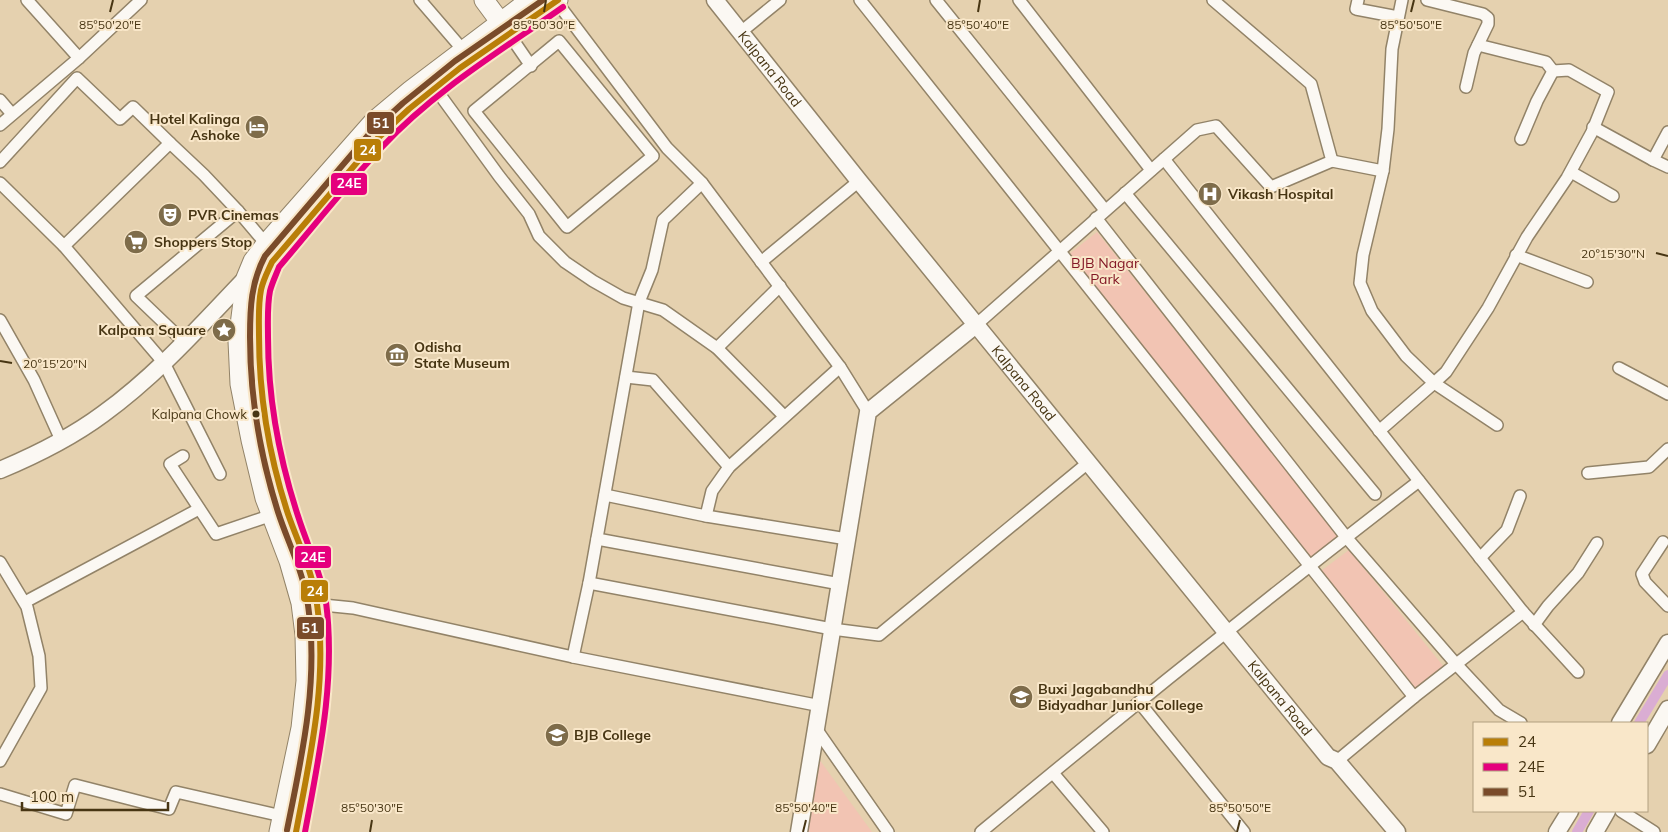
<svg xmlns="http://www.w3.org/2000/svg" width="1668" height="832" viewBox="0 0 1668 832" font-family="Mulish,sans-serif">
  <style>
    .green { fill: #f2c4b3 }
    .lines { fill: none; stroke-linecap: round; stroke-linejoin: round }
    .canal { stroke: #daadd3; stroke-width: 10 }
    .street-casing { stroke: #928368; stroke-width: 14 }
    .secondary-casing { stroke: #928368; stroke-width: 19 }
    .primary-casing { stroke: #928368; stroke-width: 21 }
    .street { stroke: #fbf8f3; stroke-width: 11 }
    .secondary { stroke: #fbf8f3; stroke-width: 16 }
    .primary { stroke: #fbf8f3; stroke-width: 19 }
    .bus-1-casing { stroke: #f9e7c9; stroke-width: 10 }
    .bus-2-casing { stroke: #f9e7c9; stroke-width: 10 }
    .bus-3-casing { stroke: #f9e7c9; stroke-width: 10 }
    .bus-1 { stroke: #b97e07; stroke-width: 6 }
    .bus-2 { stroke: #e5007d; stroke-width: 6 }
    .bus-3 { stroke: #7a4b2a; stroke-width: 6 }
    .ticks { fill: none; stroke: #473513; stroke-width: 2 }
    .bus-dot { fill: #473513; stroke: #f9e7c9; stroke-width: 2 }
    .labels { text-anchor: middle; stroke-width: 4; stroke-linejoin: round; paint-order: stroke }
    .bus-label { font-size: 13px; fill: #473513; stroke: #f9e7c9; text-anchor: end }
    .street-label { font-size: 14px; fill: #473513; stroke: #f9e7c9 }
    .poi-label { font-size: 14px; font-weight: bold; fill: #473513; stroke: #f9e7c9; text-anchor: start }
    .park-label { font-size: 14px; fill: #841826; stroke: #f9e7c9 }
    .ticks-label { font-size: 12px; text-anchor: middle; fill: #473513; stroke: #f9e7c9; stroke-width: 4; stroke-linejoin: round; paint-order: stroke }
    .line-badge { stroke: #f9e7c9; stroke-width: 2 }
    .badge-label { font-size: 14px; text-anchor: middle; font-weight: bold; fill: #fff }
  </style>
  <rect width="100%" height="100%" fill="#e5d1af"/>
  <g class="green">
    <path d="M1097 232 1340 537 1312 560 1068 255Z"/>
    <path d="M1349 550 1444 667 1416 689 1321 571Z"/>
    <path d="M816 755 872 832H802Z"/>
  </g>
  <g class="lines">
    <g class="canal">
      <path d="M1639 723 1668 675"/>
      <path d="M1577 832 1589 811"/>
    </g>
    <g class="street-casing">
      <g id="street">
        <path d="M27 0 79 58"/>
        <path d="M420 0 463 50"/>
        <path d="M860 0 1414 697"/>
        <path d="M936 0 1105 210"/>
        <path d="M1019 0 1151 170"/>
        <path d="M1358 0 1356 9 1398 17"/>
        <path d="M1427 0 1483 14 1488 18V24L1474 53 1466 87"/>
        <path d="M556 1 667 148 702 183"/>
        <path d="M747 27 780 0"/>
        <path d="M509 34 531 66"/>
        <path d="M559 41 653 156 567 227 474 111Z"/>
        <path d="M1478 45 1546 62 1553 71 1537 101 1521 139"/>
        <path d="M435 88 499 176 529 214 539 236 565 262 593 281 623 298 663 310 717 348 784 416"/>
        <path d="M0 100 12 114"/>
        <path d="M0 125 79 58 141 0"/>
        <path d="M1593 127 1653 160 1668 132"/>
        <path d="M170 143 204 175 238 211"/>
        <path d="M1164 159 1523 612 1578 672"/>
        <path d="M1653 160 1668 167"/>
        <path d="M1332 161 1383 171"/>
        <path d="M0 162 77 78 120 119 133 107 170 143 64 246"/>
        <path d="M1571 172 1613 196"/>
        <path d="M0 183 64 246 164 363 220 474"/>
        <path d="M1125 193 1375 494"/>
        <path d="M1096 218 1346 537 1456 664 1499 710 1521 723"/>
        <path d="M1516 255 1587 282"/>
        <path d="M761 262 859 181"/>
        <path d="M0 320 34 380 61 440"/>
        <path d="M977 324 1197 130 1216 126 1271 187 1332 161 1311 84 1213 0"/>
        <path d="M184 342 136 296 238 211 266 244"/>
        <path d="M717 348 780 286"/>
        <path d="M1619 368 1668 394"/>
        <path d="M626 377 653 380 729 467"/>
        <path d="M1497 425 1434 383 1446 372 1488 308 1527 237 1567 178 1592 132 1608 92 1569 70 1553 71"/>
        <path d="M1379 431 1434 383 1406 356 1372 311 1360 283 1363 255 1383 171 1388 129 1392 49 1402 0"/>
        <path d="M183 456 170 464 216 534 272 515"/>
        <path d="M1588 473 1649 467 1668 449"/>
        <path d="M605 495 706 516 847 539"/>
        <path d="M706 516 712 491 729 467 840 367"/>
        <path d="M597 539 840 584"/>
        <path d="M1663 542 1642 574 1645 582 1668 606"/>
        <path d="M1480 558 1507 530 1520 496"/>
        <path d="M0 562 27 607 39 656 41 688 0 761"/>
        <path d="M589 583 832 629 879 635 1089 462"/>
        <path d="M25 602 199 509"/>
        <path d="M313 604 353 608 573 657 821 706"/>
        <path d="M1534 625 1548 606 1578 573 1597 543"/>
        <path d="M573 657 589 583 639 302 652 270 663 220 702 183 840 367 868 412"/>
        <path d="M1139 702 1244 832"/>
        <path d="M817 730 888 832"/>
        <path d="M1337 761 1414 697 1523 612"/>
        <path d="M1053 773 1103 832"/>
        <path d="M0 794 66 814 75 785 169 809 176 792 282 816"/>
        <path d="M1621 811 1654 832"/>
        <path d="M981 832C1125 712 1271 595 1419 481"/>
      </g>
    </g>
    <g class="secondary-casing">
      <g id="secondary">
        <path id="s1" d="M715 0 859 181 1328 757 1337 761 1397 832"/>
        <path d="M0 470C36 455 72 437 103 414 157 375 201 325 246 278L251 280"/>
        <path d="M1620 723 1668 643"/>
        <path d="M1647 745 1668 709"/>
        <path d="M799 832 868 412 977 324"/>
        <path d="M1557 832 1570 811"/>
        <path d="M1595 832 1607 811"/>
      </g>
    </g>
    <g class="primary-casing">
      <g id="primary">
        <path d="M484 0 507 31"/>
        <path d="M279 832 301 728 306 681 305 635 301 603 289 561 265 498 251 440 240 384 238 341 246 278 253 261 269 240 374 121 411 90 530 0"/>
        <path d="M296 832C310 757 329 680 317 604 314 579 302 555 294 532 272 467 257 401 259 332 259 316 258 299 263 283 265 276 269 269 272 262L377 139 409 109 460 68 558 0"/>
      </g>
    </g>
    <use href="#street" class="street"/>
    <use href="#secondary" class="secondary"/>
    <use href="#primary" class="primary"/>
    <g class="bus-1-casing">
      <path id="bus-1" d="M296 832C310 757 328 681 317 604 313 572 298 543 288 514 269 456 259 396 259 335 259 320 258 305 261 290 263 280 268 271 272 262L377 139 409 109 460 68 558 0"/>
    </g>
    <g class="bus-2-casing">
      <path id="bus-2" d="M305 832C319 756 336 680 326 602 321 572 307 545 298 516 279 458 268 398 268 337 268 322 267 306 270 291 272 283 276 275 279 267 314 226 347 184 383 146 434 91 502 50 563 7"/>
    </g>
    <g class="bus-3-casing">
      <path id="bus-3" d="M287 830C302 756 319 681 308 605 304 573 288 543 278 512 260 455 250 397 250 337 250 308 251 282 265 256L370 133 403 103 455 61 543 0"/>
    </g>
    <use href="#bus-1" class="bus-1"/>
    <use href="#bus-2" class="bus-2"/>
    <use href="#bus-3" class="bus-3"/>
  </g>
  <path class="ticks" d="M110 12 113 0M544 12 546 0M978 12 980 0M1411 12 1414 0M1656 253 1668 256M0 361 12 363M370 832 372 820M803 832 806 820M1237 832 1240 820"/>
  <defs>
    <g id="hotel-disc" transform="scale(1.25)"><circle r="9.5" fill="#7e6c4a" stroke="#f9e7c9"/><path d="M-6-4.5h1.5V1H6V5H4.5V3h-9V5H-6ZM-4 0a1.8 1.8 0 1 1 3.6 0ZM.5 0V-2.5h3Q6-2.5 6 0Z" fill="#fff"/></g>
    <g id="hospital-disc" transform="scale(1.25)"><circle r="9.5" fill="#7e6c4a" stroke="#f9e7c9"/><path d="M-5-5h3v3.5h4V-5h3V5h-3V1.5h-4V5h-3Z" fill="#fff"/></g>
    <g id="theatre-disc" transform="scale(1.25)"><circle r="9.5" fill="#7e6c4a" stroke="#f9e7c9"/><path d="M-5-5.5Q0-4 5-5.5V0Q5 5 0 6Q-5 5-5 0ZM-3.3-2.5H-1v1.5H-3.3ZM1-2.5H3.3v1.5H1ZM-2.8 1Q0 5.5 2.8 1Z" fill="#fff"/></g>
    <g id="supermarket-disc" transform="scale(1.25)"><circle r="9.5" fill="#7e6c4a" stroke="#f9e7c9"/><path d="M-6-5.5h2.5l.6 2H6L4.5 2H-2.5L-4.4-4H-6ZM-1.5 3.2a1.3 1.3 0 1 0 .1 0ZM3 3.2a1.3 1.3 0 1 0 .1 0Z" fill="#fff"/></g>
    <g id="sight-disc" transform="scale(1.25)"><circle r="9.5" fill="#7e6c4a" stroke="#f9e7c9"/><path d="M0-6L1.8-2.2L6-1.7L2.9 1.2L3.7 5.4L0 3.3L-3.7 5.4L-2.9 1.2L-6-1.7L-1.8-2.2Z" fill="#fff"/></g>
    <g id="museum-disc" transform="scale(1.25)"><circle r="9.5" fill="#7e6c4a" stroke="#f9e7c9"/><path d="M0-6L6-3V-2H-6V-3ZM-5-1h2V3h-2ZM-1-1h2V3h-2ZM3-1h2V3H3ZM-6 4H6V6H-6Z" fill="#fff"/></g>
    <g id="university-disc" transform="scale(1.25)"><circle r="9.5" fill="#7e6c4a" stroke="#f9e7c9"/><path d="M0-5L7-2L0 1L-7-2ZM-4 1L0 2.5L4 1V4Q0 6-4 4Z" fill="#fff"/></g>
  </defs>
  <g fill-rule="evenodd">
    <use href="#hotel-disc" x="257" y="127"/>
    <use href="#hospital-disc" x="1210" y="194"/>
    <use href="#theatre-disc" x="170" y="215"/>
    <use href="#supermarket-disc" x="136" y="242"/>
    <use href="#sight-disc" x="224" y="330"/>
    <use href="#museum-disc" x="397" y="355"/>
    <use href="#university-disc" x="1021" y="697"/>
    <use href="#university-disc" x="557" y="735"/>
  </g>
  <circle class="bus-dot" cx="256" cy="414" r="4.5"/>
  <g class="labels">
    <g class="bus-label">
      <text x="247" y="419">Kalpana Chowk</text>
    </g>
    <g class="street-label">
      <text dy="5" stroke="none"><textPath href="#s1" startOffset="88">Kalpana Road</textPath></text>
      <text dy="5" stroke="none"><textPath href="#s1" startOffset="492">Kalpana Road</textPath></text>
      <text dy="5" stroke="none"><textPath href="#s1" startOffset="898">Kalpana Road</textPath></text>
    </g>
    <g class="poi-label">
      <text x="240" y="124" text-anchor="end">Hotel Kalinga<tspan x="240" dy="16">Ashoke</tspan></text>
      <text x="1228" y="199">Vikash Hospital</text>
      <text x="188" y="220">PVR Cinemas</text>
      <text x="154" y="247">Shoppers Stop</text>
      <text x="206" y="335" text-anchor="end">Kalpana Square</text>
      <text x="414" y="352">Odisha<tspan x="414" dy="16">State Museum</tspan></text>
      <text x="1038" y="694">Buxi Jagabandhu<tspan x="1038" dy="16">Bidyadhar Junior College</tspan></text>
      <text x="574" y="740">BJB College</text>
    </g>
    <g class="park-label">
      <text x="1105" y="268">BJB Nagar<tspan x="1105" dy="16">Park</tspan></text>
    </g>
  </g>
  <g class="ticks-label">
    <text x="110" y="29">85°50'20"E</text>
    <text x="544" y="29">85°50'30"E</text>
    <text x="978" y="29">85°50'40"E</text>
    <text x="1411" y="29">85°50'50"E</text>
    <text x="1613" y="258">20°15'30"N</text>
    <text x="55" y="368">20°15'20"N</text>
    <text x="372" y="812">85°50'30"E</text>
    <text x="806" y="812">85°50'40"E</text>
    <text x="1240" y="812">85°50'50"E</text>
  </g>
  <g class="line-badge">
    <rect x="366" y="111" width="29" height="24" rx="5" fill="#7a4b2a"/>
    <rect x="353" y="138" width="29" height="24" rx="5" fill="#b97e07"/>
    <rect x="330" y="172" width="38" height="24" rx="5" fill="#e5007d"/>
    <rect x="294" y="545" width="38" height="24" rx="5" fill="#e5007d"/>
    <rect x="300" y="579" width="29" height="24" rx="5" fill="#b97e07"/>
    <rect x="296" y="616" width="29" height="24" rx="5" fill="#7a4b2a"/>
  </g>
  <g class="badge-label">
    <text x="381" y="128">51</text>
    <text x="368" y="155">24</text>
    <text x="349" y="188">24E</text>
    <text x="313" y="562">24E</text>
    <text x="315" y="596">24</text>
    <text x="310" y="633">51</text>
  </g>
  <rect x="1473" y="722" width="175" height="90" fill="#f9e7c9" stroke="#b2a080"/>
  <rect x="1483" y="738" width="25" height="8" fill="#b97e07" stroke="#b2a080"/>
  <text x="1518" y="747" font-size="15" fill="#473513">24</text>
  <rect x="1483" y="763" width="25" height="8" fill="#e5007d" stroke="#b2a080"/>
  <text x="1518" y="772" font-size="15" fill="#473513">24E</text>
  <rect x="1483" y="788" width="25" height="8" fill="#7a4b2a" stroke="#b2a080"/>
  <text x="1518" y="797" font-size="15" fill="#473513">51</text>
  <path d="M22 802v8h146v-8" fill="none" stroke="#473513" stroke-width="2.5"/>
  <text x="30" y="802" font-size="15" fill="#473513" stroke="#f9e7c9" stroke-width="4" paint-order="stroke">100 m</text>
</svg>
